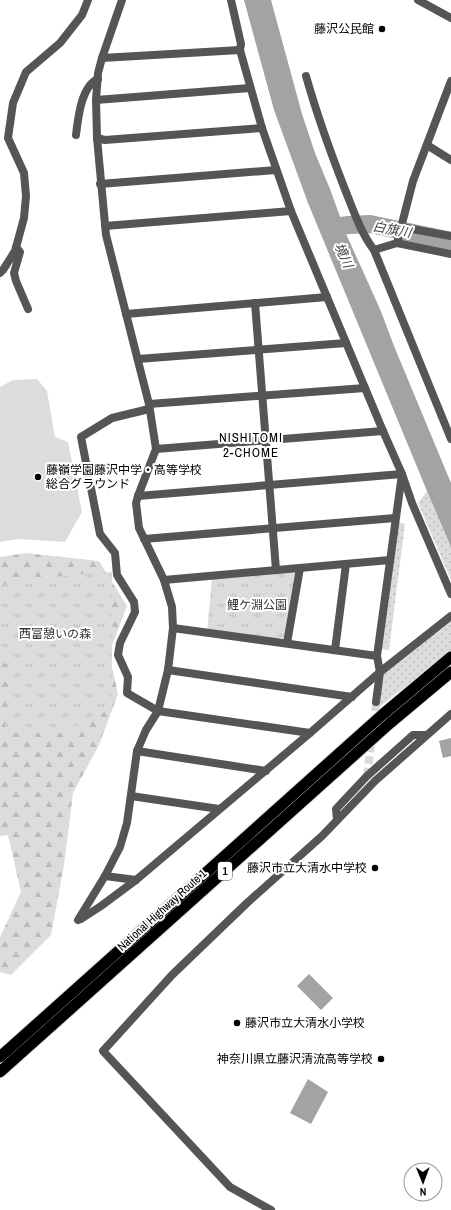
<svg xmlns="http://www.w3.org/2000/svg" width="451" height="1210" viewBox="0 0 451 1210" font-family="'Archivo Narrow','Noto Sans JP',sans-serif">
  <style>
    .grass { fill: url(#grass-dots) }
    .forest { fill: url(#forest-firs) }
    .park { fill: url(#park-tufts) }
    .pitch { fill: #dcdcdc }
    .water { fill: #a3a3a3 }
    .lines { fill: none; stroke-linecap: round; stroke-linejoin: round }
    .river { stroke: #a3a3a3; stroke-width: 18 }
    .minor-tunnel { stroke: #d9d9d9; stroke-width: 8; stroke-dasharray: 8 4; stroke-linecap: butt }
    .trunk-casing { stroke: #dbdbdb; stroke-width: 13 }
    .minor { stroke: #555; stroke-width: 8 }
    .trunk { stroke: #000; stroke-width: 11 }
    .poi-dot { fill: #000; stroke: #fff; stroke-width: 1.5 }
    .labels { text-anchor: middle; stroke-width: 4; stroke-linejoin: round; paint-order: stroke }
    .shield { fill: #fff; stroke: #4c4c4c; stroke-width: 1 }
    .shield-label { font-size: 11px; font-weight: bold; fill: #000 }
    .poi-label { font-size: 12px; fill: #000; stroke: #fff; text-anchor: end }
    .park-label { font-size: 12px; fill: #333; stroke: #fff }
    .street-label { font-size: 12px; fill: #000; stroke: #fff }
    .water-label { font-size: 13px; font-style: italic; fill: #444; stroke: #fff }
    .neighbourhood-label { font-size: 13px; letter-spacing: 1px; fill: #000; stroke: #fff }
  </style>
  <defs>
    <pattern id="grass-dots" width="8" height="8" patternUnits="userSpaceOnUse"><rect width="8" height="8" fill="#dcdcdc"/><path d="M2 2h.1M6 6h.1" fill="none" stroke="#bbb" stroke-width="1.8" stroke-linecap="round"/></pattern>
    <pattern id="forest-firs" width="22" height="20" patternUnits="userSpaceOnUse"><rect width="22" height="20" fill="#dcdcdc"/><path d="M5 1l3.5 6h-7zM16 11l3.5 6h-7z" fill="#bbb"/></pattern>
    <pattern id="park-tufts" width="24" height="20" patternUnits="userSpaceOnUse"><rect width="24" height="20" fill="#dcdcdc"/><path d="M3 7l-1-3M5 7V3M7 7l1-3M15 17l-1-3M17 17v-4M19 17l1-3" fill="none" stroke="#bbb"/></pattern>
  </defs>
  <rect width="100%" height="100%" fill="#fff"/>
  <g class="grass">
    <path d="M427 491 451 547V580L418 503Z"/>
    <path d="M398 522 405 524 389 650 380 649Z"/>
    <path d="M451 620V650L377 709 381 674Z"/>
  </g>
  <path class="forest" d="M26 553 99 561 127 606 109 654 118 694 99 745 73 793 64 865 51 935 11 975 0 972V937L21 892 8 835 0 836V557Z"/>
  <g class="park">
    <path d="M112 572V708L62 733H5L8 664 0 663V588L12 580Z"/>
    <path d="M295 572 284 638 261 640 241 633 207 632 212 578Z"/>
  </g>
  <path class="pitch" d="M37 379 47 391 55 437 68 442 82 512 65 542 18 539 0 542V387L13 380Z"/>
  <g class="water">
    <path d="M244 0H271L302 114 315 153 330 189 347 236 380 309 394 346 451 483V547L427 491 308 203 274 110Z"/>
    <path d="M451 738V756L443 758 439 741Z"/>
    <path d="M309 974 333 998 321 1010 297 986Z"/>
    <path d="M308 1079 328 1092 311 1124 290 1113Z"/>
  </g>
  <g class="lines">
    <path class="river" d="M332 227 349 225 370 224 451 241"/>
    <g class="minor-tunnel">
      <path d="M374 723 376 702"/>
      <path d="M367 776 372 737"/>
    </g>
    <g class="trunk-casing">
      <g id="trunk">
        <path d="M0 1057 382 715 451 657"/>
        <path d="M0 1072 389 724 451 672"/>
      </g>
    </g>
    <g class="minor">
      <path d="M231 0 241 44 240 50 262 128 291 211 383 431 402 474 412 503 451 594"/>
      <path d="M418 0 451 18"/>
      <path d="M102 58 240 50"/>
      <path d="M306 76C317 115 331 154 346 192 354 212 361 233 374 250L451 439"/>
      <path d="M96 100 250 88"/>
      <path d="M76 135C78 119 81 86 98 79"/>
      <path d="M97 138 105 140 262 128"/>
      <path d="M427 145 451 160"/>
      <path d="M100 184 276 170"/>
      <path d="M105 226 291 211"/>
      <path d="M401 227 451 236"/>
      <path d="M397 243 413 181 451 81"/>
      <path d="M16 247 20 252 14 273 16 281 28 309"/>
      <path d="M374 250 397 243 451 254"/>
      <path d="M0 273 3 270 15 251 24 218 26 196 24 173 8 138 13 103 26 72 60 43 82 15 88 0"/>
      <path d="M255 303 276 570"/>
      <path d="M126 314 327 297"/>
      <path d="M138 359 346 343"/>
      <path d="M149 404 365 388"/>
      <path d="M149 409 112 418 81 437 100 534 115 553 117 575 134 602 135 612 120 643 118 655 128 677 127 693 158 711 310 733"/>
      <path d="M156 449 383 431"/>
      <path d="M138 496 402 474 377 656 380 672 376 702"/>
      <path d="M144 539 395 518"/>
      <path d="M164 580 390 560"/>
      <path d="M173 628 377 656"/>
      <path d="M287 643 300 568"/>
      <path d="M335 650 346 564"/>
      <path d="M168 670 352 697"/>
      <path d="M137 751 266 771"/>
      <path d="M131 796 219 809"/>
      <path d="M337 820 336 809 367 776 413 735H426"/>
      <path d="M105 876 136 880"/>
      <path d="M81 919 101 906 136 880 310 733 380 672 451 616"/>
      <path d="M78 920 105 876 120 847 127 823 137 751 146 730 158 711 168 670 173 628 172 607 164 580 139 528 136 503 138 496 156 449 149 404 106 235 97 138 96 100 98 73 102 58 122 0"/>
      <path d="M271 1210 230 1187 103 1051 172 975 247 903 322 836 375 781 451 714"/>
    </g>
    <use href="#trunk" class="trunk"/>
  </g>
  <g class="poi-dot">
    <circle cx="382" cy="29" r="4"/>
    <circle cx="38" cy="477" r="4"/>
    <circle cx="375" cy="868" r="4"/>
    <circle cx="237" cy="1023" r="4"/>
    <circle cx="381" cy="1059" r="4"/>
  </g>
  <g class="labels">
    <rect class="shield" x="218" y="862" width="14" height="18" rx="3"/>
    <g class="shield-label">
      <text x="225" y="875">1</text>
    </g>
    <g class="poi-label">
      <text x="374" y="33">藤沢公民館</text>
      <text x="46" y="474" text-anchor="start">藤嶺学園藤沢中学・高等学校<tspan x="46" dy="14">総合グラウンド</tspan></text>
      <text x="367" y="872">藤沢市立大清水中学校</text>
      <text x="245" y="1027" text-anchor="start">藤沢市立大清水小学校</text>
      <text x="373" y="1063">神奈川県立藤沢清流高等学校</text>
    </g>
    <g class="park-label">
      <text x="257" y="609">鯉ケ淵公園</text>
      <text x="55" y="638">西富憩いの森</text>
    </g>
    <g class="street-label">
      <text transform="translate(162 910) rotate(-42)" y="4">National Highway Route 1</text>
    </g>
    <g class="water-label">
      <text transform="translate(392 229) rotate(10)" y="5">白旗川</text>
      <text transform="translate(344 255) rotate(66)" y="5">境川</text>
    </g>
    <g class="neighbourhood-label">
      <text x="251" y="442">NISHITOMI<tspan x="251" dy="15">2-CHOME</tspan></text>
    </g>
  </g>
  <g transform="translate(423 1182) rotate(179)"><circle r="19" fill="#ffffff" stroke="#999999"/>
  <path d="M0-3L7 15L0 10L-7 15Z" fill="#000000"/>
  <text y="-6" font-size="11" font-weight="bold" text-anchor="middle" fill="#000000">N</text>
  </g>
</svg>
